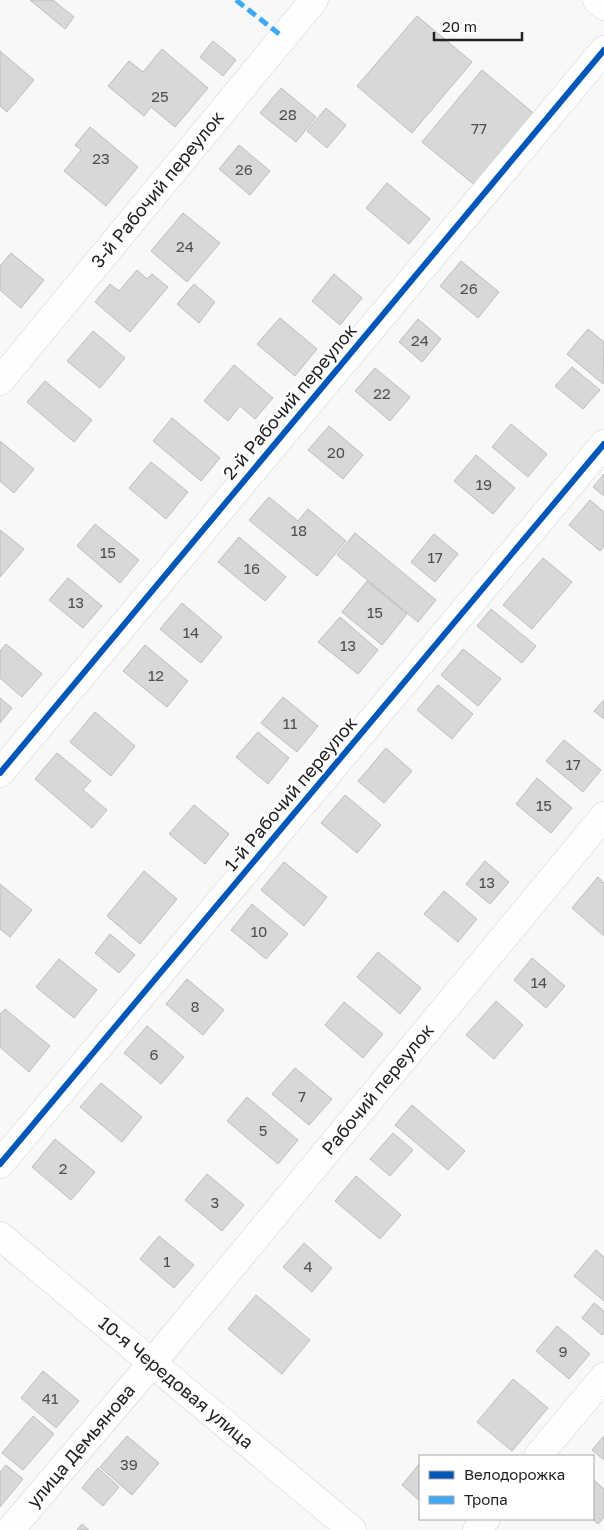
<svg xmlns="http://www.w3.org/2000/svg" width="604" height="1530" viewBox="0 0 604 1530" font-family="'Golos Text',sans-serif">
  <style>
    .building { fill: #d8d8d8; stroke: #bdbdbd }
    .lines { fill: none; stroke-linecap: round; stroke-linejoin: round }
    .minor-casing { stroke: #d2d2d3; stroke-width: 29 }
    .major-casing { stroke: #d2d2d3; stroke-width: 29 }
    .minor { stroke: #fefefe; stroke-width: 28 }
    .major { stroke: #fefefe; stroke-width: 28 }
    .quiet { stroke: #3fa9f5; stroke-width: 5; stroke-dasharray: 10 5; stroke-linecap: butt }
    .cycleway-casing { stroke: #fff; stroke-width: 9 }
    .cycleway { stroke: #0057b8; stroke-width: 6 }
    .labels { text-anchor: middle; stroke-width: 5; stroke-linejoin: round; paint-order: stroke }
    .number-label { font-size: 15px; fill: #4e4f4f }
    .street-label { font-size: 18px; fill: #202121; stroke: #fff }
  </style>
  <rect width="100%" height="100%" fill="#f8f8f8"/>
  <g class="building">
    <path d="M30 0H53L74 17 65 29Z"/>
    <path d="M417 16 472 62 412 133 357 86Z"/>
    <path d="M213 41 236 60 223 76 200 57Z"/>
    <path d="M162 49 208 88 175 127 151 107 144 116 108 86 129 61 143 72Z"/>
    <path d="M0 51 34 80 7 112 0 106Z"/>
    <path d="M482 70 537 116 477 187 422 142Z"/>
    <path d="M281 88 316 117 296 142 260 113Z"/>
    <path d="M326 108 346 125 327 148 307 131Z"/>
    <path d="M90 127 138 167 106 206 64 171 81 150 75 145Z"/>
    <path d="M239 145 270 171 250 195 219 169Z"/>
    <path d="M387 183 430 219 409 244 366 208Z"/>
    <path d="M183 213 220 243 187 282 151 251Z"/>
    <path d="M11 253 44 280 21 308 0 290V266Z"/>
    <path d="M461 261 499 292 478 318 440 286Z"/>
    <path d="M137 270 147 279 152 274 168 287 130 332 95 302 110 284 119 291Z"/>
    <path d="M334 274 362 298 340 325 312 301Z"/>
    <path d="M194 284 215 302 199 323 177 304Z"/>
    <path d="M280 318 317 349 295 376 257 344Z"/>
    <path d="M418 319 441 339 422 362 399 342Z"/>
    <path d="M588 329 604 342 603 384 567 354Z"/>
    <path d="M93 331 125 358 100 388 67 361Z"/>
    <path d="M234 365 273 398 255 419 240 406 228 421 204 401Z"/>
    <path d="M572 367 600 390 583 409 555 386Z"/>
    <path d="M375 368 410 397 390 421 355 391Z"/>
    <path d="M45 381 92 420 74 442 27 402Z"/>
    <path d="M172 418 220 458 201 481 153 441Z"/>
    <path d="M511 424 547 454 528 477 492 447Z"/>
    <path d="M329 426 363 455 343 479 308 450Z"/>
    <path d="M0 441 34 469 14 493 0 481Z"/>
    <path d="M476 455 515 488 493 514 454 481Z"/>
    <path d="M151 462 188 492 166 519 129 488Z"/>
    <path d="M604 474V496L593 487Z"/>
    <path d="M269 497 298 521 308 509 346 541 317 576 249 520Z"/>
    <path d="M590 500 604 512V547L600 551 569 525Z"/>
    <path d="M95 524 139 560 120 583 77 546Z"/>
    <path d="M0 530 24 549 0 577Z"/>
    <path d="M355 533 436 600 418 622 337 555Z"/>
    <path d="M434 534 458 554 435 582 411 562Z"/>
    <path d="M239 537 286 577 265 601 218 562Z"/>
    <path d="M543 558 572 582 532 629 503 605Z"/>
    <path d="M68 578 102 606 83 628 49 600Z"/>
    <path d="M367 581 407 614 382 645 342 612Z"/>
    <path d="M182 603 222 637 201 663 160 629Z"/>
    <path d="M491 609 536 646 522 663 477 626Z"/>
    <path d="M340 617 378 650 358 674 318 642Z"/>
    <path d="M6 644 42 674 22 697 0 678V651Z"/>
    <path d="M145 645 188 681 167 707 123 671Z"/>
    <path d="M463 649 501 679 478 706 441 675Z"/>
    <path d="M438 685 473 714 452 739 417 710Z"/>
    <path d="M283 697 318 726 297 752 261 723Z"/>
    <path d="M0 698 12 708 0 723Z"/>
    <path d="M604 700V719L594 711Z"/>
    <path d="M95 712 135 746 111 776 70 742Z"/>
    <path d="M258 732 289 758 268 784 236 757Z"/>
    <path d="M564 740 601 770 583 792 546 761Z"/>
    <path d="M386 748 412 771 384 803 358 781Z"/>
    <path d="M57 753 91 781 83 790 107 810 92 828 35 779Z"/>
    <path d="M537 778 572 808 551 833 516 804Z"/>
    <path d="M345 795 381 825 357 853 321 823Z"/>
    <path d="M194 805 229 834 205 864 169 834Z"/>
    <path d="M485 861 509 882 490 904 466 884Z"/>
    <path d="M284 862 327 897 304 926 261 890Z"/>
    <path d="M144 871 177 899 140 944 107 916Z"/>
    <path d="M598 877 604 883V936L572 908Z"/>
    <path d="M0 884 32 910 10 937 0 929Z"/>
    <path d="M444 891 477 919 458 942 424 914Z"/>
    <path d="M252 904 288 934 266 959 231 930Z"/>
    <path d="M110 934 135 955 119 973 95 953Z"/>
    <path d="M378 952 421 988 400 1014 357 977Z"/>
    <path d="M532 958 565 986 546 1008 514 980Z"/>
    <path d="M59 959 97 990 74 1018 36 987Z"/>
    <path d="M187 979 224 1010 203 1035 166 1004Z"/>
    <path d="M496 1001 523 1025 494 1059 466 1035Z"/>
    <path d="M344 1002 383 1034 363 1058 325 1025Z"/>
    <path d="M5 1009 50 1046 29 1072 0 1047V1014Z"/>
    <path d="M147 1026 184 1057 161 1084 124 1053Z"/>
    <path d="M295 1068 332 1099 309 1125 272 1094Z"/>
    <path d="M101 1083 142 1117 122 1142 80 1107Z"/>
    <path d="M247 1097 298 1140 278 1164 227 1121Z"/>
    <path d="M412 1105 465 1151 448 1170 395 1125Z"/>
    <path d="M393 1133 413 1150 390 1176 370 1159Z"/>
    <path d="M55 1139 95 1172 71 1200 32 1167Z"/>
    <path d="M207 1174 244 1205 222 1231 185 1200Z"/>
    <path d="M356 1176 401 1215 380 1239 335 1201Z"/>
    <path d="M159 1236 194 1265 174 1288 140 1259Z"/>
    <path d="M304 1243 332 1268 312 1292 283 1267Z"/>
    <path d="M596 1250 604 1257V1301L574 1276Z"/>
    <path d="M256 1295 310 1340 282 1374 228 1329Z"/>
    <path d="M594 1303 604 1311V1333L602 1335 582 1318Z"/>
    <path d="M557 1326 590 1354 569 1379 536 1351Z"/>
    <path d="M43 1371 79 1401 56 1428 21 1398Z"/>
    <path d="M513 1379 548 1408 512 1451 477 1422Z"/>
    <path d="M33 1416 54 1434 23 1470 2 1453Z"/>
    <path d="M127 1436 159 1463 132 1495 100 1467Z"/>
    <path d="M604 1436V1460L592 1450Z"/>
    <path d="M420 1463V1501L402 1485Z"/>
    <path d="M6 1465 23 1479 0 1507V1472Z"/>
    <path d="M98 1468 119 1487 103 1506 82 1488Z"/>
    <path d="M593 1479 604 1489V1517L598 1524 592 1519Z"/>
    <path d="M82 1524 89 1530H77Z"/>
  </g>
  <g class="lines">
    <g class="minor-casing">
      <g id="minor">
        <path id="s1" d="M0 381 314 0"/>
        <path d="M0 773 604 50"/>
        <path d="M0 1164 604 444"/>
        <path id="s2" d="M0 1236 352 1530"/>
        <path d="M538 1456 604 1377"/>
        <path id="s3" d="M10 1530 152 1363 604 816"/>
        <path d="M477 1530 486 1519"/>
      </g>
    </g>
    <g class="major-casing">
      <path id="major" d="M597 0 604 6"/>
    </g>
    <use href="#minor" class="minor"/>
    <use href="#major" class="major"/>
    <path class="quiet" d="M236 0 283 37"/>
    <g class="cycleway-casing">
      <g id="cycleway">
        <path d="M0 773 604 50"/>
        <path d="M0 1164 604 444"/>
      </g>
    </g>
    <use href="#cycleway" class="cycleway"/>
  </g>
  <g class="labels">
    <g class="number-label">
      <text x="160" y="102">25</text>
      <text x="288" y="120">28</text>
      <text x="479" y="134">77</text>
      <text x="101" y="164">23</text>
      <text x="244" y="175">26</text>
      <text x="185" y="252">24</text>
      <text x="469" y="294">26</text>
      <text x="420" y="346">24</text>
      <text x="382" y="399">22</text>
      <text x="336" y="458">20</text>
      <text x="484" y="490">19</text>
      <text x="299" y="536">18</text>
      <text x="108" y="558">15</text>
      <text x="435" y="563">17</text>
      <text x="252" y="574">16</text>
      <text x="76" y="608">13</text>
      <text x="375" y="618">15</text>
      <text x="191" y="638">14</text>
      <text x="348" y="651">13</text>
      <text x="156" y="681">12</text>
      <text x="290" y="729">11</text>
      <text x="573" y="770">17</text>
      <text x="544" y="811">15</text>
      <text x="487" y="888">13</text>
      <text x="259" y="937">10</text>
      <text x="539" y="988">14</text>
      <text x="195" y="1012">8</text>
      <text x="154" y="1060">6</text>
      <text x="302" y="1102">7</text>
      <text x="263" y="1136">5</text>
      <text x="63" y="1174">2</text>
      <text x="215" y="1208">3</text>
      <text x="167" y="1267">1</text>
      <text x="308" y="1272">4</text>
      <text x="563" y="1357">9</text>
      <text x="50" y="1404">41</text>
      <text x="129" y="1470">39</text>
    </g>
    <g class="street-label">
      <text dy="6" stroke="none"><textPath href="#s1" startOffset="248">3-й Рабочий переулок</textPath></text>
      <text transform="translate(290 402) rotate(-50)" y="6">2-й Рабочий переулок</text>
      <text transform="translate(291 794) rotate(-50)" y="6">1-й Рабочий переулок</text>
      <text dy="6" stroke="none"><textPath href="#s3" startOffset="574">Рабочий переулок</textPath></text>
      <text dy="6" stroke="none"><textPath href="#s2" startOffset="229">10-я Чередовая улица</textPath></text>
      <text dy="6" stroke="none"><textPath href="#s3" startOffset="110">улица Демьянова</textPath></text>
    </g>
  </g>
  <rect x="419" y="1455" width="175" height="65" fill="#ffffff" stroke="#a6a6a6"/>
  <rect x="429" y="1471" width="25" height="8" fill="#0057b8" stroke="#a6a6a6"/>
  <text x="464" y="1480" font-size="15" fill="#202121">Велодорожка</text>
  <rect x="429" y="1496" width="25" height="8" fill="#3fa9f5" stroke="#a6a6a6"/>
  <text x="464" y="1505" font-size="15" fill="#202121">Тропа</text>
  <path d="M434 32v8h88v-8" fill="none" stroke="#202121" stroke-width="2.5"/>
  <text x="442" y="32" font-size="15" fill="#202121" stroke="#ffffff" stroke-width="4" paint-order="stroke">20 m</text>
</svg>
